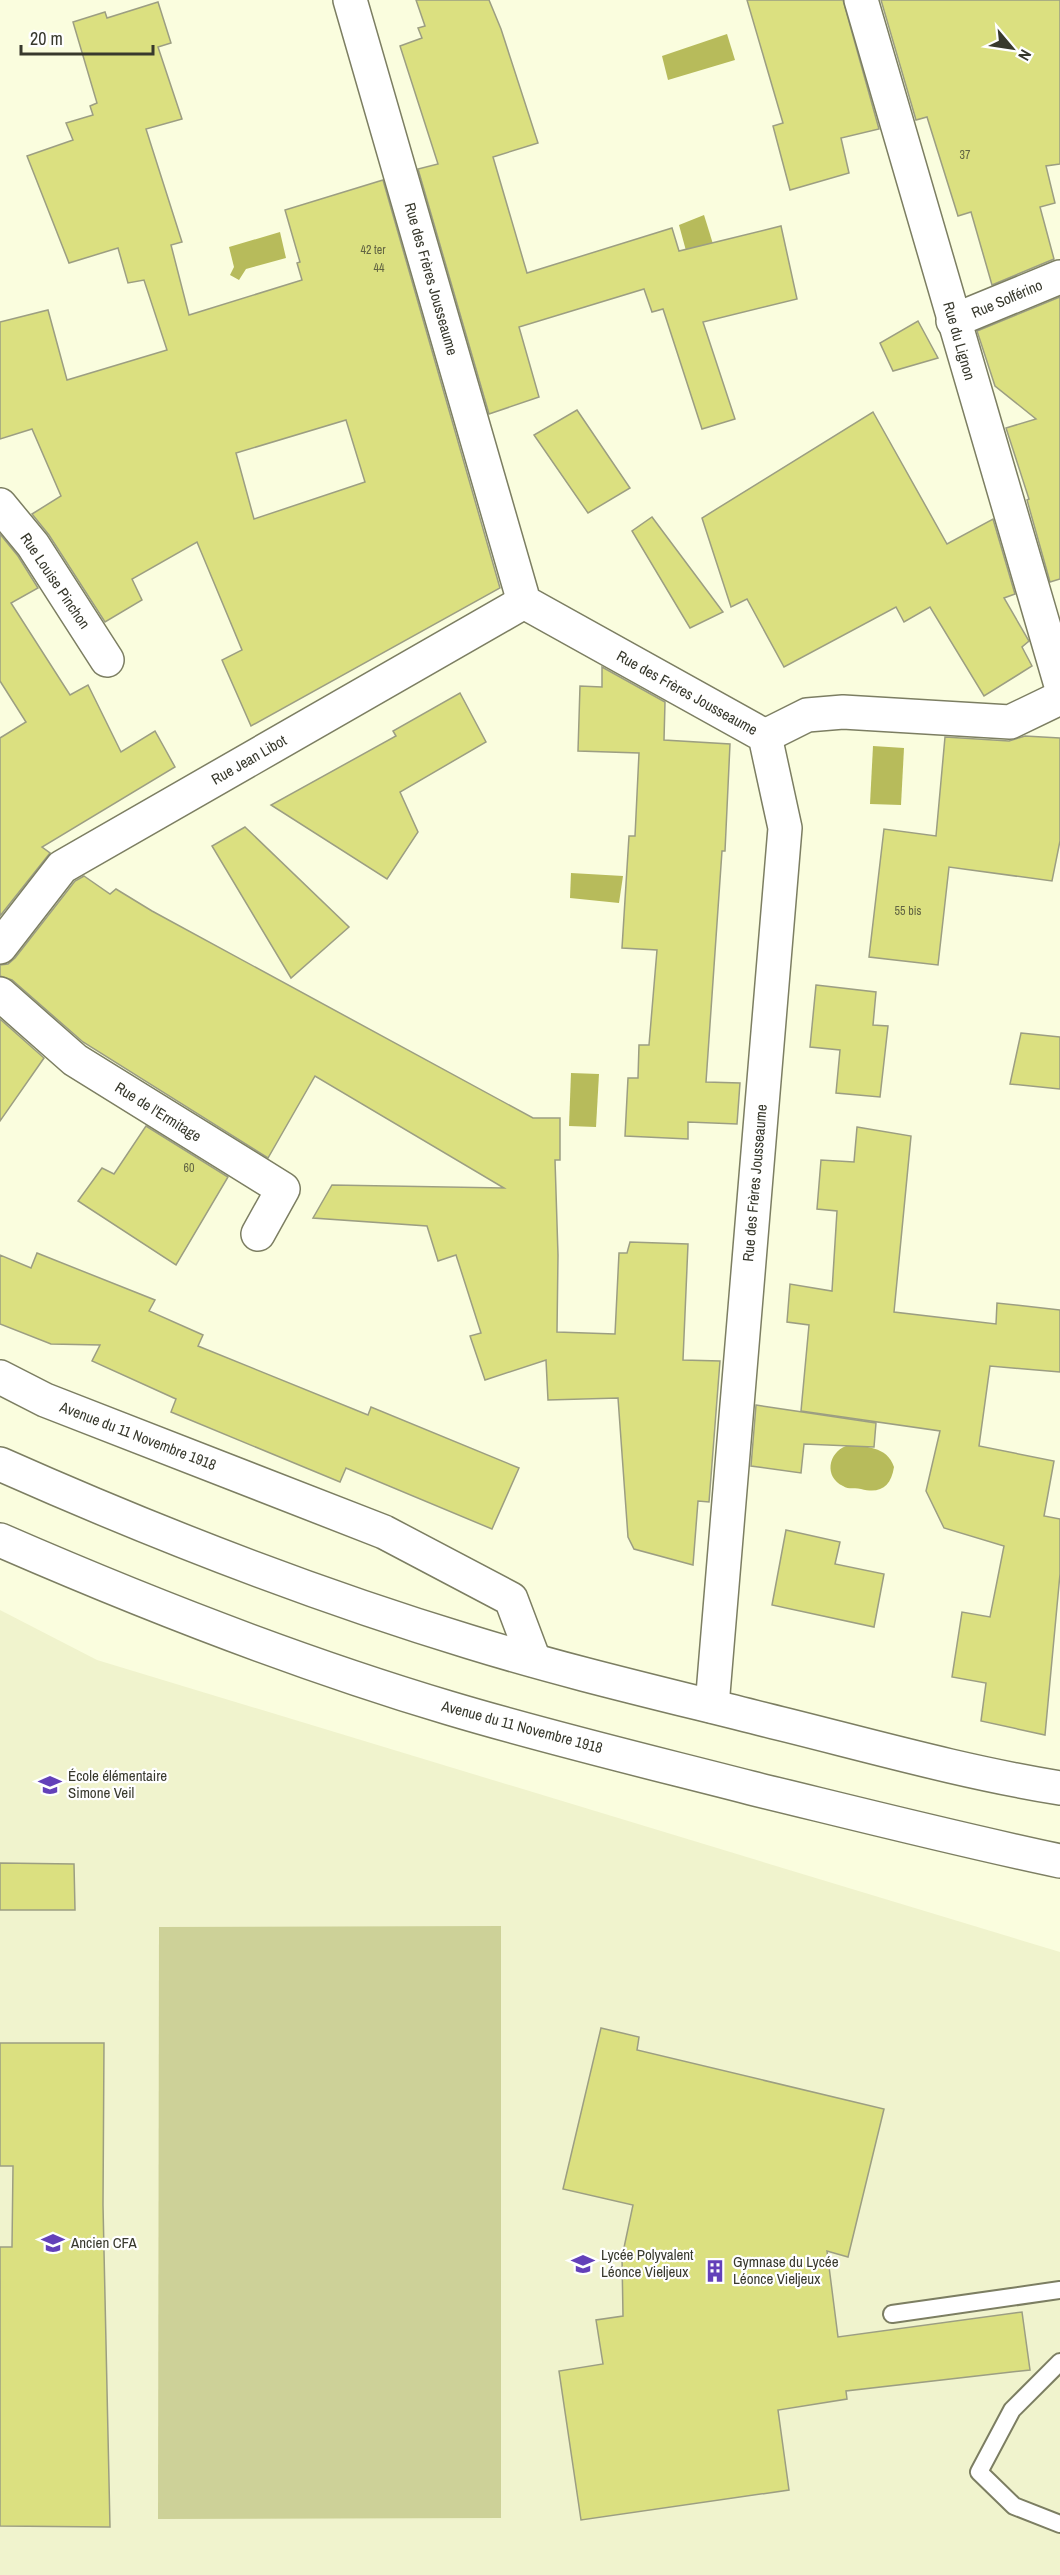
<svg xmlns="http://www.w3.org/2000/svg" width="1060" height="2575" viewBox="0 0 1060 2575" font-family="'Archivo Narrow',sans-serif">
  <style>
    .built { fill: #f0f3cd }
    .green { fill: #cdd198 }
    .water { fill: #b7bb5b }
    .building { fill: #dbe080; stroke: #9c9e82; stroke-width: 1.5; fill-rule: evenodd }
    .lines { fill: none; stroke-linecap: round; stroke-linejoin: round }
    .lane-casing { stroke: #7c7e62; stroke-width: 20 }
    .street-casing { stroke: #7c7e62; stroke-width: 36 }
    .primary-casing { stroke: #7c7e62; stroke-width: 36 }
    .lane { stroke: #fff; stroke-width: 16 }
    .street { stroke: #fff; stroke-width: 33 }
    .primary { stroke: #fff; stroke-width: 33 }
    .labels { text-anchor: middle; stroke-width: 4.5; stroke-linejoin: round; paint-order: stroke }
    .number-label { font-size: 12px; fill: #616342 }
    .street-label { font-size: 15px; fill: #38392d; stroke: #fff }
    .poi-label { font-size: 15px; fill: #38392d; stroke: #fff; text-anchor: start }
  </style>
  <rect width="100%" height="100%" fill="#fafdde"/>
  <path class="built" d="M0 1610 97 1660 1060 1952V2575H0Z"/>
  <path class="green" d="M501 1926V2518L158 2519 159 1927Z"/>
  <g class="water">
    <path d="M727 34 735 60 668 80 662 56Z"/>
    <path d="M704 215 718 260 691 269 679 225Z"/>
    <path d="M280 232 286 258 246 269 239 280 230 275 234 267 229 247Z"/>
    <path d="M873 746 904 748 901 805 870 804Z"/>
    <path d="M571 873 623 876 619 903 570 898Z"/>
    <path d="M571 1073 599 1074 596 1127 569 1126Z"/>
    <path d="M846 1446C865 1446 887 1446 894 1467 891 1487 880 1494 861 1489 855 1487 849 1490 843 1486 824 1477 828 1453 846 1446Z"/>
  </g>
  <g class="building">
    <path d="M416 0H489L501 29 538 143 493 157 527 273 672 228 679 251 781 226 797 299 703 322 735 419 702 429 663 309 652 312 644 289 519 327 539 397 489 414 418 169 438 164 400 46 422 38 418 28 425 26Z"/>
    <path d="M747 0H843L879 129 841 138 849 173 790 190 773 126 783 123Z"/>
    <path d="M881 0H1060V164L1046 166 1055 203 1040 207 1054 259 992 285 971 212 958 216 927 117 916 120Z"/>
    <path d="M158 2 171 43 158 47 182 119 146 129 182 242 171 245 189 315 302 280 297 263 300 262 285 210 383 180 500 588 251 726 222 660 242 650 197 542 132 579 142 600 105 622 49 535 32 514 61 496 32 429 0 439V322L48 310 67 380 167 350 144 280 128 283 118 248 69 263 27 156 73 140 66 123 93 115 90 106 97 103 73 22 105 12 107 18ZM346 420 365 482 254 519 236 453Z"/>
    <path d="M1060 297V579L1050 582 1027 500 1029 499 1006 428 1036 419 995 386 977 331Z"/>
    <path d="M918 321 938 358 893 371 880 343Z"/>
    <path d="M577 410 630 488 588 513 534 435Z"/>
    <path d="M873 412 947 544 993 519 1015 594 1004 598 1029 641 1022 647 1032 666 984 696 930 607 904 622 896 607 784 667 747 599 731 607 702 518Z"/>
    <path d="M652 517 723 612 690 628 632 531Z"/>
    <path d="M0 534 18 556 38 588 11 603 70 695 88 685 121 752 155 731 175 767 42 847 50 853 0 916V738L26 722 0 681Z"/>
    <path d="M602 667 665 702 664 740 730 744 725 851H722L706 1082 740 1083 737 1124 688 1122V1139L625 1136 628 1078H638L639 1045H649L657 950 622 948 629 836H635L639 753 578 751 580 686 602 687Z"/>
    <path d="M460 693 486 742 400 792 418 832 387 879 271 805 396 736 393 731Z"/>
    <path d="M1025 736 1060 738V841L1052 881 949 867 938 965 869 957 884 829 936 836 945 737 1009 741Z"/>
    <path d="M245 827 349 927 291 978 212 846Z"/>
    <path d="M84 876 110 894 116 889 152 911 533 1118H560V1160H555L558 1255 557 1332 615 1334 619 1253H627L630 1242 688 1244 683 1360 720 1361 709 1502 698 1501 693 1565 634 1549 628 1537 618 1398 548 1400 546 1360 485 1380 470 1336 481 1333 456 1255 438 1261 427 1226 313 1218 332 1185 504 1188 315 1076 268 1158 83 1042 12 980 0 976V965L8 964 15 958 75 881Z"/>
    <path d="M816 985 876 992 873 1025 888 1026 880 1097 836 1093 840 1050 810 1047Z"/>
    <path d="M0 1019 44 1058 0 1121Z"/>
    <path d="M1021 1033 1060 1037V1089L1010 1084Z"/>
    <path d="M146 1126 228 1177 176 1265 78 1201 102 1168 114 1174Z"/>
    <path d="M857 1127 911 1136 894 1312 996 1324 997 1303 1060 1310V1372L990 1366 979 1446 1054 1461 1044 1516 1060 1519V1574L1045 1735 981 1721 986 1683 952 1677 962 1612 990 1617 1004 1546 944 1528 926 1491 940 1431 801 1411 809 1325 787 1322 790 1284 832 1291 837 1211 817 1209 821 1160 854 1162Z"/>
    <path d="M37 1253 155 1300 149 1311 203 1335 198 1346 368 1415 371 1407 519 1468 492 1529 346 1468 340 1482 171 1412 176 1399 92 1361 100 1345 51 1344 0 1324V1255L31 1268Z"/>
    <path d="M756 1405 876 1423 874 1447 804 1444 801 1473 751 1466Z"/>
    <path d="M786 1530 840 1542 835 1564 884 1574 874 1627 772 1605Z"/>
    <path d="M0 1863 74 1864 75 1910H0Z"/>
    <path d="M601 2028 639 2037 637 2050 884 2109 848 2257 827 2251 838 2337 1022 2312 1030 2370 846 2391 847 2399 778 2410 789 2490 581 2520 559 2371 603 2364 596 2320 623 2316 622 2257 633 2205 563 2189Z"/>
    <path d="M0 2043H104L103 2205 110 2527 0 2526V2247H12L13 2166H0Z"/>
  </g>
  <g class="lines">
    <g class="lane-casing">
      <g id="lane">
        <path d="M892 2314 1060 2290"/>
        <path d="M1060 2362 1012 2410 979 2472 1014 2506 1060 2524"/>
      </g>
    </g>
    <g class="street-casing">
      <g id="street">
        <path d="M350 0 524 602 765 736 785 828 712 1706"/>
        <path d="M861 0 1060 682"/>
        <path d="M953 321 1060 277"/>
        <path d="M0 505 33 545 107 660"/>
        <path d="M765 736 807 715 843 712 1010 722 1060 698"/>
        <path d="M0 947 62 867 524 602"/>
        <path d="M0 994 75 1060 283 1189 258 1234"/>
        <path d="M0 1377 45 1400 384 1532 511 1599 534 1660"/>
      </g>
    </g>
    <g class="primary-casing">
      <g id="primary">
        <path d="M0 1464C153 1532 309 1593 470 1642 567 1672 667 1695 766 1720 864 1744 961 1772 1060 1788"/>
        <path d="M0 1540C147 1604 295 1662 449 1708 549 1738 650 1762 751 1788 854 1813 956 1839 1060 1861"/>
      </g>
    </g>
    <use href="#lane" class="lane"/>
    <use href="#street" class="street"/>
    <use href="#primary" class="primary"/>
  </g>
  <defs>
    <g id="school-bare" transform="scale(1.8)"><path d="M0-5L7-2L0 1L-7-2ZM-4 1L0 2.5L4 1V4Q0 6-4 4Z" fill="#6340b9" stroke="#fff" stroke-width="2.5" paint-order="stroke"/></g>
    <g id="building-bare" transform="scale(1.8)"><path d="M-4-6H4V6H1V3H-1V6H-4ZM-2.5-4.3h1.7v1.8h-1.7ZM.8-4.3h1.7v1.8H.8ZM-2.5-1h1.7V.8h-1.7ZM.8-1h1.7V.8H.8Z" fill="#6340b9" stroke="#fff" stroke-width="2.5" paint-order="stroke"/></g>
  </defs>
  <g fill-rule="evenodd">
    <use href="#school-bare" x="50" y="1785"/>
    <use href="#school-bare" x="53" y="2243"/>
    <use href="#school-bare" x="583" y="2264"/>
    <use href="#building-bare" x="715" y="2271"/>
  </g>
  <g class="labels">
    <g class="number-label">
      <text x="965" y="159">37</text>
      <text x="373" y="254">42 ter</text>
      <text x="379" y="272">44</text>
      <text x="908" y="915">55 bis</text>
      <text x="189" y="1172">60</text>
    </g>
    <g class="street-label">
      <text transform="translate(431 279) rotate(74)" y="5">Rue des Frères Jousseaume</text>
      <text transform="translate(1007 299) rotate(-23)" y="5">Rue Solférino</text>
      <text transform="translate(959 341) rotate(74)" y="5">Rue du Lignon</text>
      <text transform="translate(55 581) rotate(56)" y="5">Rue Louise Pinchon</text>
      <text transform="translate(687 693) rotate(29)" y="5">Rue des Frères Jousseaume</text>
      <text transform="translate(249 760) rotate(-30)" y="5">Rue Jean Libot</text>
      <text transform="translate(158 1112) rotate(32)" y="5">Rue de l'Ermitage</text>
      <text transform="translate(755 1183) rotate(-85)" y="5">Rue des Frères Jousseaume</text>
      <text transform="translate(138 1436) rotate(21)" y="5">Avenue du 11 Novembre 1918</text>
      <text transform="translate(522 1727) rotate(15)" y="5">Avenue du 11 Novembre 1918</text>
    </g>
    <g class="poi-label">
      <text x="68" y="1781">École élémentaire<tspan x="68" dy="17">Simone Veil</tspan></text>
      <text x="71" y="2248">Ancien CFA</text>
      <text x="601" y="2260">Lycée Polyvalent<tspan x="601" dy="17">Léonce Vieljeux</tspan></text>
      <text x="733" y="2267">Gymnase du Lycée<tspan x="733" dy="17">Léonce Vieljeux</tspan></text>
    </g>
  </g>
  <g transform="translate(1012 48) rotate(119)" stroke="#ffffff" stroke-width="4.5" paint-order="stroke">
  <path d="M0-4.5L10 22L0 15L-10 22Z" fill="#38392d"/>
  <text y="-9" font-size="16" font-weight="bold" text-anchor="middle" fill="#38392d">N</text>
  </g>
  <path d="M21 45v9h132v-9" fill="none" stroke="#38392d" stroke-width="3"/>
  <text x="30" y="45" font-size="18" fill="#38392d" stroke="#ffffff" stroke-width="4.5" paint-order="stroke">20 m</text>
</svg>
